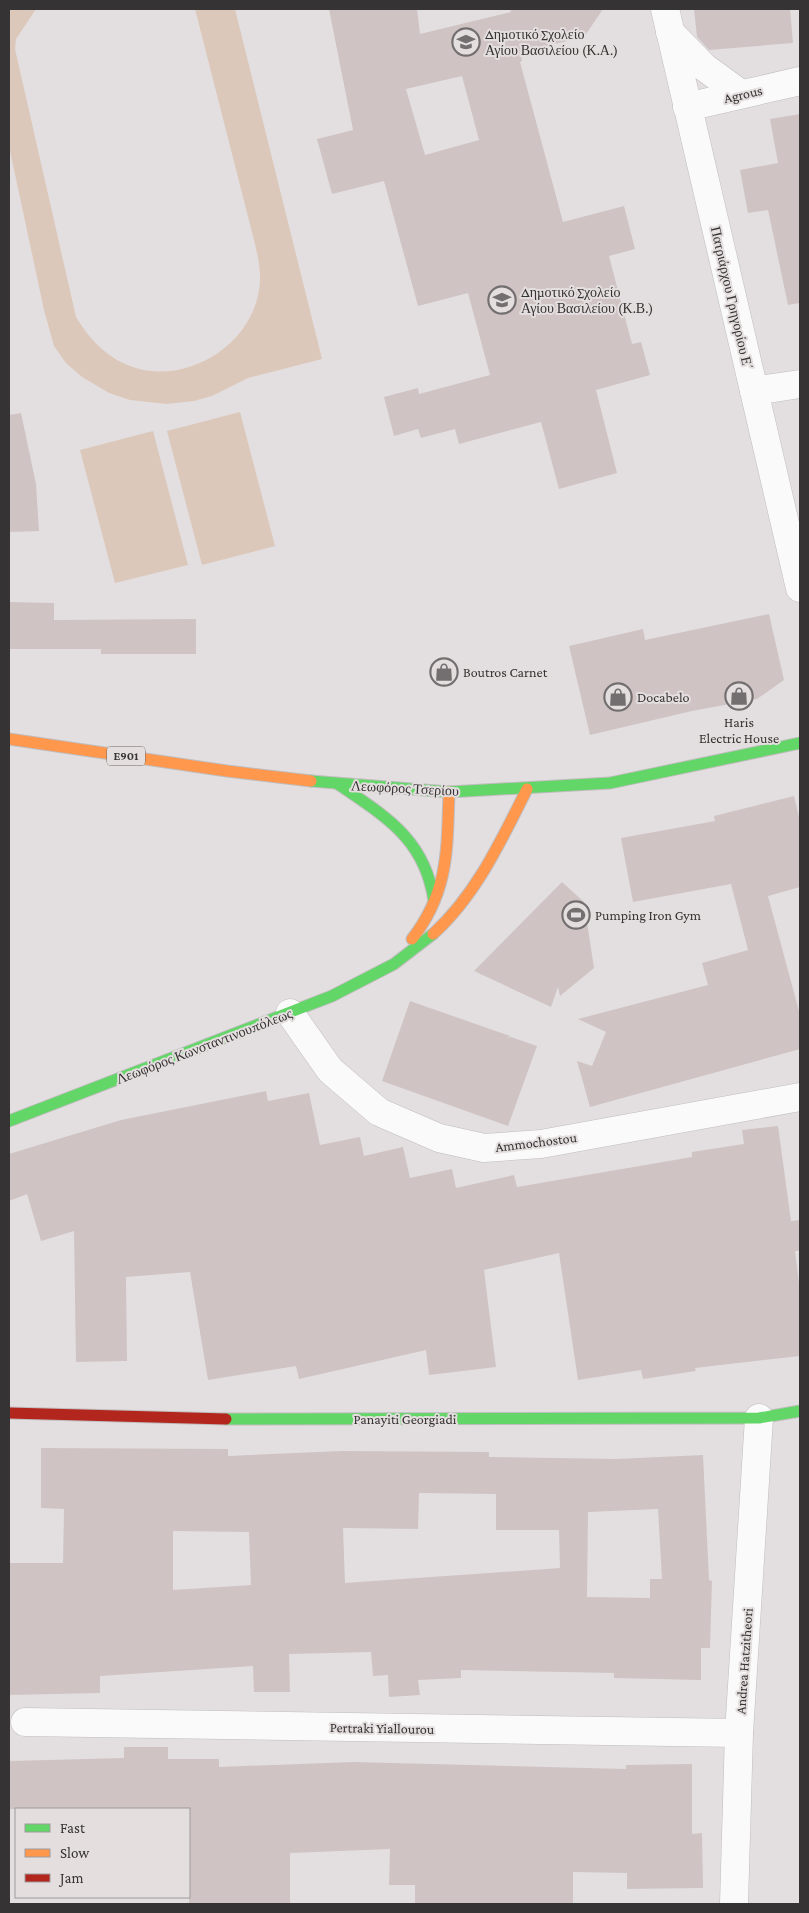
<svg xmlns="http://www.w3.org/2000/svg" width="809" height="1913" viewBox="0 0 809 1913" font-family="'Crimson Pro',serif">
  <style>
    .green { fill: #dcc8ba }
    .building { fill: #cfc4c3; fill-rule: evenodd }
    .lines { fill: none; stroke-linecap: round; stroke-linejoin: round }
    .street-casing { stroke: #c0bdbe; stroke-width: 29 }
    .fast-casing { stroke: #c0bdbe; stroke-width: 13 }
    .slow-casing { stroke: #c0bdbe; stroke-width: 13 }
    .jam-casing { stroke: #c0bdbe; stroke-width: 13 }
    .street { stroke: #fbfafa; stroke-width: 28 }
    .fast { stroke: #63d668; stroke-width: 11 }
    .slow { stroke: #ff974d; stroke-width: 11 }
    .jam { stroke: #b3261e; stroke-width: 11 }
    .labels { text-anchor: middle; stroke-width: 4; stroke-linejoin: round; paint-order: stroke }
    .shield { fill: #e4dedf; stroke: #6a6667; stroke-width: 1 }
    .shield-label { font-size: 12px; font-weight: bold; fill: #363334 }
    .poi-label { font-size: 14px; fill: #363334; stroke: #e4dedf; text-anchor: start }
    .street-label { font-size: 14px; fill: #363334; stroke: #e4dedf }
  </style>
  <rect width="100%" height="100%" fill="#e3dfe0"/>
  <g class="green">
    <path d="M9 9H36L16 39 15 49 76 317C88 337 103 354 125 364 180 389 250 349 259 290 262 273 258 257 254 240L195 9H235L322 359 248 378 212 396 194 401 167 404 130 400 109 393 82 377 66 363 54 346 44 310 9 146Z"/>
    <path d="M240 412 275 546 202 565 167 431Z"/>
    <path d="M153 431 188 565 115 583 80 450Z"/>
  </g>
  <g class="building">
    <path d="M329 9H417L420 34 511 12 510 9H603L584 37 520 52 522 61 520 62 563 222 624 206 635 249 609 256 632 344 641 342 650 375 596 390 617 473 559 489 541 422 459 444 455 429 421 438 418 429 394 436 384 397 418 388 419 394 490 375 468 293 418 306 384 181 332 194 317 139 353 130ZM462 76 479 140 425 155 406 89Z"/>
    <path d="M694 9H790L793 43 709 50 697 37Z"/>
    <path d="M800 114V303L788 305 768 210 748 213 740 170 778 163 770 119Z"/>
    <path d="M21 413 36 484 39 531 9 532V415Z"/>
    <path d="M9 602 54 603V620L196 619V654H101V649H9Z"/>
    <path d="M769 614 784 680 757 699 692 711 590 735 569 646 643 629 645 640Z"/>
    <path d="M794 796 800 821V887L768 896 800 1015V1049L590 1107 577 1061 592 1066 606 1032 578 1019 708 985 702 963 748 950 731 884 633 902 621 838 715 821 714 816Z"/>
    <path d="M562 882 584 902 594 968 560 996 558 987 551 1007 474 971Z"/>
    <path d="M410 1001 510 1036 507 1038 511 1037 537 1046 508 1126 382 1081Z"/>
    <path d="M266 1091 268 1101 309 1093 320 1145 360 1137 364 1156 403 1147 410 1178 452 1169 456 1188 514 1175 517 1187 692 1157V1152L744 1144 742 1130 778 1126 791 1221 800 1220V1251H795L800 1291V1356L695 1368 696 1371 643 1379 641 1370 578 1380 559 1253 484 1270 496 1367 429 1375 426 1350 299 1379 296 1366 208 1380 190 1272 126 1277 127 1361 76 1362 74 1231 41 1241 27 1194 9 1201V1154L121 1120Z"/>
    <path d="M41 1448 228 1449V1456L342 1451 489 1452V1457L616 1459 703 1455 709 1580 712 1581 710 1648H701V1680L614 1678V1673L461 1670V1678L418 1680 420 1695 389 1697 388 1675 373 1676 371 1652 289 1654 290 1692H254L253 1666 100 1676V1693L9 1695V1563H63L64 1509 41 1508ZM419 1493 496 1494V1530H559L560 1568 345 1583 343 1528 418 1529ZM658 1509 662 1579H650V1598L587 1597 588 1512ZM173 1531 249 1532 251 1585 173 1590Z"/>
    <path d="M124 1747H168V1759H219V1767L353 1762 626 1769V1765L692 1764V1834L702 1833 703 1888 627 1889V1873L573 1872V1904H415V1885H389L390 1849 290 1853V1904H189V1809H9V1761L124 1758Z"/>
  </g>
  <g class="lines">
    <g class="street-casing">
      <g id="street">
        <path d="M665 9 800 588"/>
        <path d="M670 32 704 67 741 94"/>
        <path d="M687 107 800 81"/>
        <path d="M754 391 800 384"/>
        <path d="M290 1013 330 1070 379 1112 439 1138 484 1148 541 1144 800 1097"/>
        <path d="M25 1722 739 1733"/>
        <path d="M734 1904 739 1733 759 1418"/>
      </g>
    </g>
    <g class="fast-casing">
      <g id="fast">
        <path d="M311 781 449 792 610 783 800 743"/>
        <path d="M338 784C386 817 425 839 434 901"/>
        <path d="M9 1121 332 996 394 964 433 934"/>
        <path d="M226 1419 759 1418 800 1411"/>
      </g>
    </g>
    <g class="slow-casing">
      <g id="slow">
        <path d="M9 739 227 771 311 781"/>
        <path d="M433 934C476 895 501 841 527 789"/>
        <path d="M412 939C449 891 447 850 449 792"/>
      </g>
    </g>
    <g class="jam-casing">
      <path id="jam" d="M9 1413 226 1419"/>
    </g>
    <use href="#street" class="street"/>
    <use href="#fast" class="fast"/>
    <use href="#slow" class="slow"/>
    <use href="#jam" class="jam"/>
  </g>
  <defs>
    <g id="school-ring" transform="scale(1.4375)"><circle r="9.5" fill="#e4dedf" stroke="#736f70" stroke-width="1.5"/><path d="M0-5L7-2L0 1L-7-2ZM-4 1L0 2.5L4 1V4Q0 6-4 4Z" fill="#736f70"/></g>
    <g id="shop-ring" transform="scale(1.4375)"><circle r="9.5" fill="#e4dedf" stroke="#736f70" stroke-width="1.5"/><path d="M-5-2.5h2.3a2.7 3.5 0 0 1 5.4 0H5L5.5 6h-11ZM-1.5-2.5h3a1.5 2.3 0 0 0-3 0Z" fill="#736f70"/></g>
    <g id="stadium-ring" transform="scale(1.4375)"><circle r="9.5" fill="#e4dedf" stroke="#736f70" stroke-width="1.5"/><path d="M0-5a6.5 5 0 1 0 0 10a6.5 5 0 1 0 0-10ZM-3.5-1.8h7v3.6h-7Z" fill="#736f70"/></g>
  </defs>
  <g fill-rule="evenodd">
    <use href="#school-ring" x="466" y="42"/>
    <use href="#school-ring" x="502" y="300"/>
    <use href="#shop-ring" x="444" y="672"/>
    <use href="#shop-ring" x="739" y="696"/>
    <use href="#shop-ring" x="618" y="697"/>
    <use href="#stadium-ring" x="576" y="915"/>
  </g>
  <g class="labels">
    <rect class="shield" x="107" y="746.5" width="38" height="19" rx="4"/>
    <g class="shield-label">
      <text x="126" y="760">E901</text>
    </g>
    <g class="poi-label">
      <text x="485" y="39">Δημοτικό Σχολείο<tspan x="485" dy="16">Αγίου Βασιλείου (Κ.Α.)</tspan></text>
      <text x="521" y="297">Δημοτικό Σχολείο<tspan x="521" dy="16">Αγίου Βασιλείου (Κ.Β.)</tspan></text>
      <text x="463" y="677">Boutros Carnet</text>
      <text x="637" y="702">Docabelo</text>
      <text x="739" y="727" text-anchor="middle">Haris<tspan x="739" dy="16">Electric House</tspan></text>
      <text x="595" y="920">Pumping Iron Gym</text>
    </g>
    <g class="street-label">
      <text transform="translate(743 94) rotate(-13)" y="5">Agrous</text>
      <text transform="translate(732 298) rotate(77)" y="5">Πατριάρχου Γρηγορίου Ε΄</text>
      <text transform="translate(405 788) rotate(3)" y="5">Λεωφόρος Τσερίου</text>
      <text transform="translate(204 1046) rotate(-21)" y="5">Λεωφόρος Κωνσταντινουπόλεως</text>
      <text transform="translate(536 1142) rotate(-7)" y="5">Ammochostou</text>
      <text x="405" y="1424">Panayiti Georgiadi</text>
      <text transform="translate(744 1661) rotate(-86)" y="5">Andrea Hatzitheori</text>
      <text transform="translate(382 1728) rotate(1)" y="5">Pertraki Yiallourou</text>
    </g>
  </g>
  <rect width="809" height="1913" fill="none" stroke="#363334" stroke-width="20"/>
  <rect x="15" y="1808" width="175" height="90" fill="#e4dedf" stroke="#9e9a9b"/>
  <rect x="25" y="1824" width="25" height="8" fill="#63d668" stroke="#9e9a9b"/>
  <text x="60" y="1833" font-size="15" fill="#363334">Fast</text>
  <rect x="25" y="1849" width="25" height="8" fill="#ff974d" stroke="#9e9a9b"/>
  <text x="60" y="1858" font-size="15" fill="#363334">Slow</text>
  <rect x="25" y="1874" width="25" height="8" fill="#b3261e" stroke="#9e9a9b"/>
  <text x="60" y="1883" font-size="15" fill="#363334">Jam</text>
</svg>
